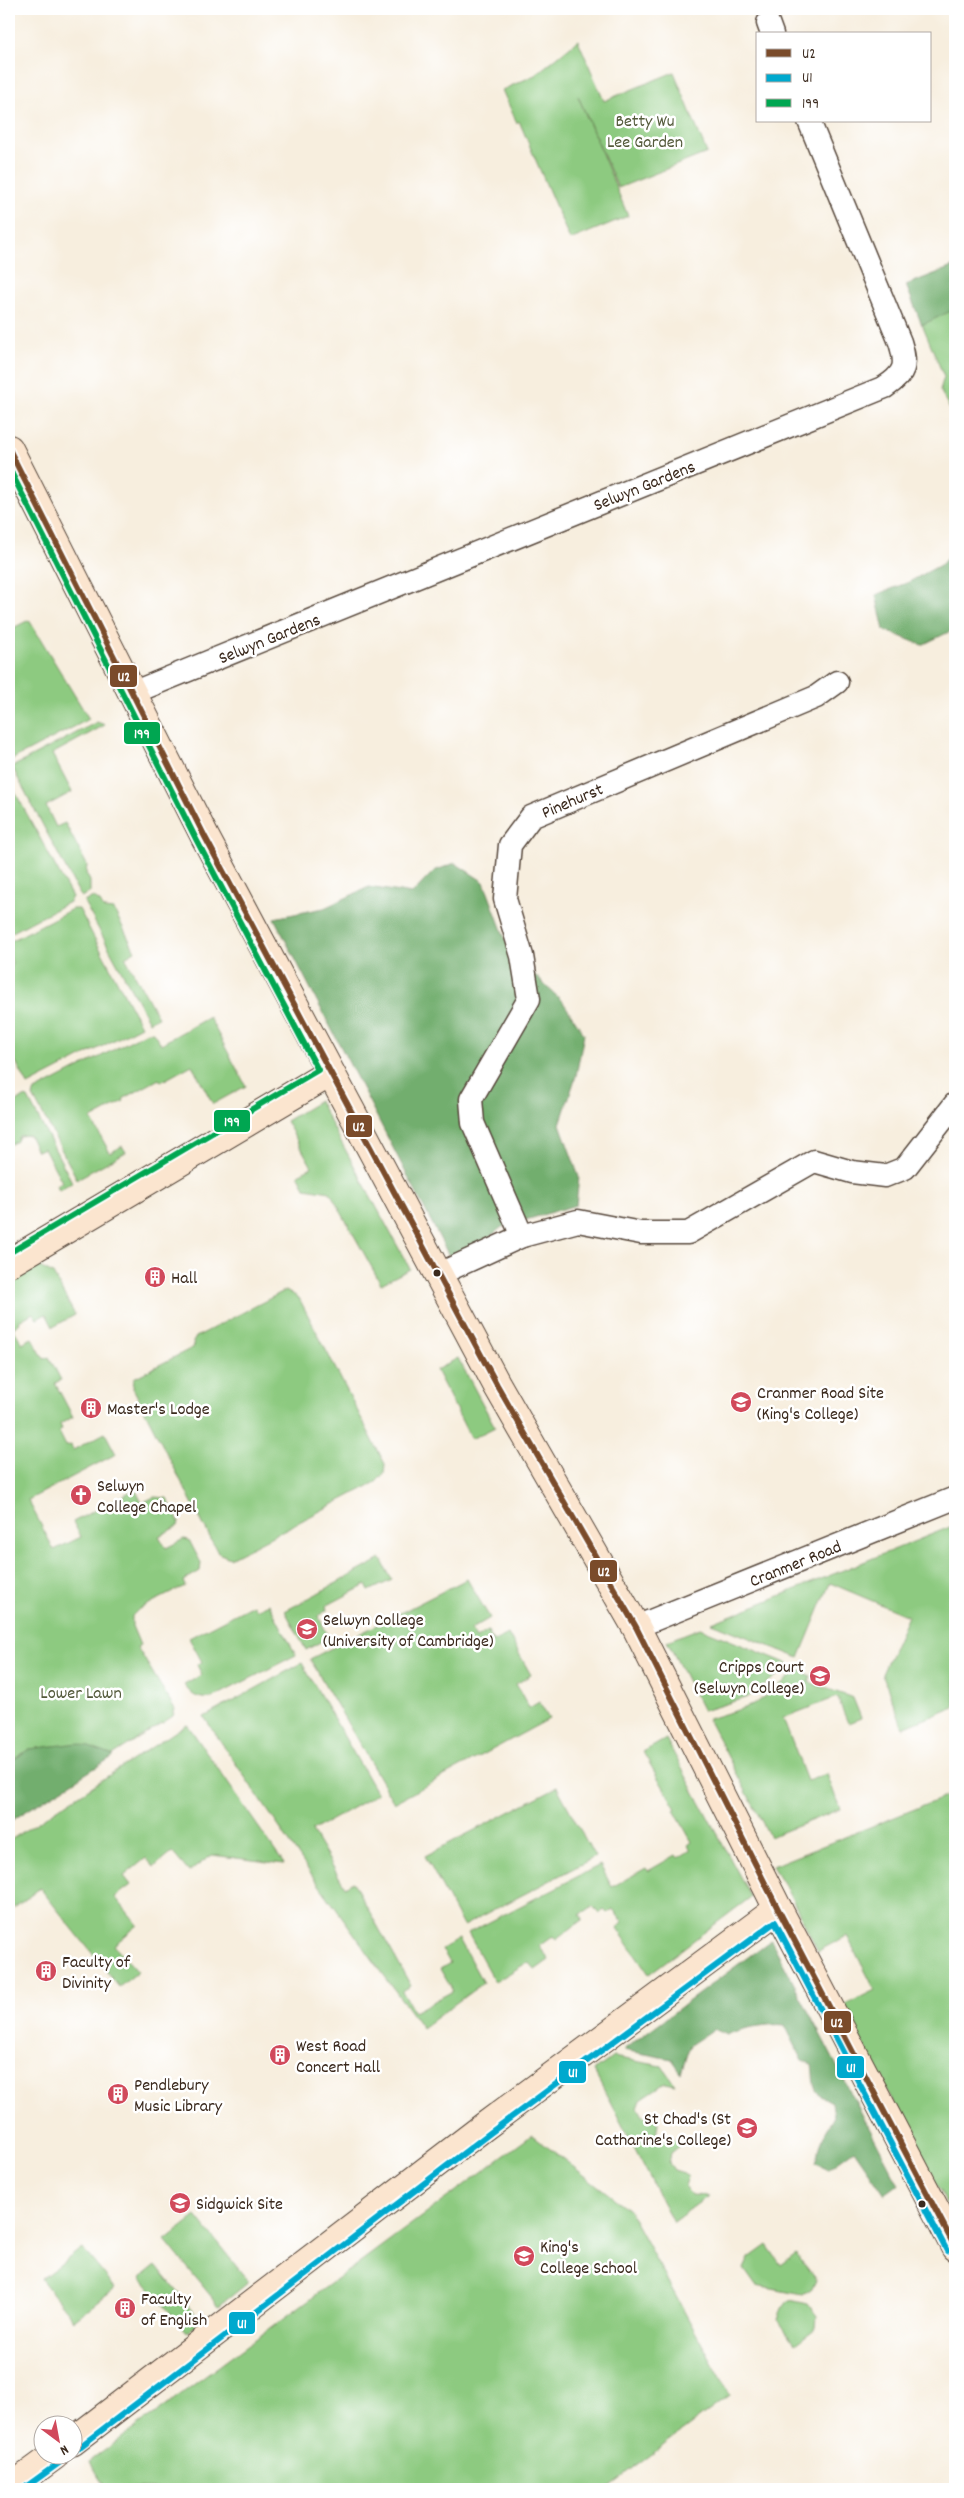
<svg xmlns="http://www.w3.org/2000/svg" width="964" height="2498" viewBox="0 0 964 2498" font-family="Dekko,sans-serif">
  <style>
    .green { fill: #8dca80; stroke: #647a4f }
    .forest { fill: #72ae6e; stroke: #566c46 }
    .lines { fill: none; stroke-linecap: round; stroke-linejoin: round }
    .street-casing { stroke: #57473b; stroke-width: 25 }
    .secondary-casing { stroke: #57473b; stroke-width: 30 }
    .street { stroke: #fff; stroke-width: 22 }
    .secondary { stroke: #fbe5cf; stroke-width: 28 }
    .bus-1-casing { stroke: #fff; stroke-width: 10 }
    .bus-2-casing { stroke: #fff; stroke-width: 10 }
    .bus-3-casing { stroke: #fff; stroke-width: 10 }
    .bus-1 { stroke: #7a4b2a; stroke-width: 6 }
    .bus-2 { stroke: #00a9ce; stroke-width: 6 }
    .bus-3 { stroke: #00a651; stroke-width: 6 }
    .bus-dot { fill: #3b2a1e; stroke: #fff; stroke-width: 2 }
    .labels { text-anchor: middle; stroke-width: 5; stroke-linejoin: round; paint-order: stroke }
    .park-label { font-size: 18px; fill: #545a3b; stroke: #fff }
    .street-label { font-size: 18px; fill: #3b2a1e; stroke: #fff }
    .poi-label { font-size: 18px; fill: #3b2a1e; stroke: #fff; text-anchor: start }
    .line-badge { stroke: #fff; stroke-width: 2 }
    .badge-label { font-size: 14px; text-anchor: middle; font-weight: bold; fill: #fff }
  </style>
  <rect width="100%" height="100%" fill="#fff"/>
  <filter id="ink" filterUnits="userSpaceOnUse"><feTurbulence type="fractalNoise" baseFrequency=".02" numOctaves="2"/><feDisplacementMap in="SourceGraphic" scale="10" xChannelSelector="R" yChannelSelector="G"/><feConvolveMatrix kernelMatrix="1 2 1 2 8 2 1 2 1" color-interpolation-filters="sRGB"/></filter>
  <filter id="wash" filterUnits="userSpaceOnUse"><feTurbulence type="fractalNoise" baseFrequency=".0096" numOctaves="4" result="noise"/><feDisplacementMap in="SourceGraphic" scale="20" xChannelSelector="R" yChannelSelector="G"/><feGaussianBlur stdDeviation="1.12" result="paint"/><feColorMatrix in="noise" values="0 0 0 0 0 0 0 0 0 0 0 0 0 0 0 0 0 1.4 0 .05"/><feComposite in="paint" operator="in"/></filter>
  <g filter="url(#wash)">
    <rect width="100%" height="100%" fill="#f7eede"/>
    <g class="green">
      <path d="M578 40 604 101 674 72 707 153 618 188 578 96 628 216 570 240 519 121 517 123 502 90 535 75Z"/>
      <path d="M955 266V419L940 390 944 377 906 285Z"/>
      <path d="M29 620 89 719 9 761V630Z"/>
      <path d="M97 722 105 725 52 754 72 792 46 806 56 827 65 823 87 865 86 873 90 881V892L81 897 12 767Z"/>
      <path d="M9 781 72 897 69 902 9 934Z"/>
      <path d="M93 897 100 902 104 909 114 910 135 951 125 957 158 1017 149 1022 84 902Z"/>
      <path d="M72 909H79L141 1026 28 1085 9 1049V975L12 962 9 957V942Z"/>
      <path d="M209 1017 246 1086 213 1104 192 1065 161 1082 159 1079 123 1099 124 1101 91 1119 110 1153 122 1146 126 1152 77 1179 33 1096 35 1091 147 1032H153L161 1044Z"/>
      <path d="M24 1097 28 1098 72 1182 59 1190 56 1185 62 1182 44 1148 37 1151 29 1135 19 1136 17 1141 9 1145V1106Z"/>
      <path d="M319 1101 410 1269 381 1284 330 1192 305 1188 298 1174 312 1167 286 1121Z"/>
      <path d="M38 1266 53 1274 75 1315 53 1327 46 1314 37 1319 33 1313 19 1321 20 1323 13 1328 22 1343 32 1338 44 1359 49 1357 61 1380 55 1383 73 1417 60 1424 62 1429 59 1432 66 1446 71 1445 73 1450 105 1433 116 1454 28 1500 54 1550 81 1537 73 1522 135 1489 142 1503 154 1497 167 1498 179 1522 178 1526 159 1536 166 1548 184 1539 189 1540 201 1563 200 1571 183 1581 185 1586 139 1609 132 1616V1626L140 1645 137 1647 175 1709 173 1716 9 1822V1284Z"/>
      <path d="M286 1290 299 1298 385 1464 384 1474 376 1482 230 1558 218 1553 133 1388 134 1378 194 1347 193 1342 196 1337Z"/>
      <path d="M458 1358 495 1427 471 1439 436 1370Z"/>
      <path d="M955 1525V1707L903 1728 882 1674 908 1616 830 1583 799 1658 712 1623Z"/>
      <path d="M381 1559 392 1580 369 1591 366 1585 326 1606 327 1610 318 1616 329 1637 306 1650 285 1611Z"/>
      <path d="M467 1579 490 1618 471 1629 476 1638 488 1631 493 1642 508 1634 531 1675 516 1684 529 1708 539 1702 549 1719 394 1803 310 1659Z"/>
      <path d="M269 1604 296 1655 212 1698C198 1699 193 1697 184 1685L202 1675 197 1665 202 1662 189 1638 253 1605 256 1610Z"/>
      <path d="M700 1628 791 1665 748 1697 703 1711 667 1641Z"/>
      <path d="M302 1663 377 1794 312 1831 345 1887 353 1882 411 1986 402 1991 414 2012 453 1991 440 1969 450 1963 442 1949 459 1939 483 1983 422 2028 309 1871 204 1717Z"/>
      <path d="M799 1670 811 1676 809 1682 853 1698 861 1718 848 1723 837 1697 783 1718 807 1781 827 1774 840 1809 770 1837 708 1719 754 1705Z"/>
      <path d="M187 1724 284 1864 212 1855 189 1872 172 1852 154 1867 146 1858 124 1876 131 1885 115 1897 138 1925 114 1945 138 1972 119 1987 40 1888 9 1912V1841Z"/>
      <path d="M666 1739 751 1897 649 1974 617 1928 623 1923 613 1909 607 1913 604 1910 599 1914 593 1906 580 1915 583 1919 556 1940 553 1936 539 1946 549 1960 535 1970 528 1962 495 1982 468 1933 600 1865 612 1887 646 1868 648 1871 676 1855 678 1858 691 1850 688 1845 692 1842 674 1810 676 1809 643 1752Z"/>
      <path d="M557 1787 595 1857 463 1926 425 1856Z"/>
      <path d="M955 1793V2220L843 2006 875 1990 847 1936 818 1951 789 1893 772 1866Z"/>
      <path d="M613 2057 662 2066 675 2085 665 2083 641 2099 638 2107 643 2116 654 2118 658 2123 656 2134 661 2140 671 2142 676 2139 681 2145 671 2153 669 2163 674 2170 684 2173 688 2177 685 2187 691 2195 708 2196 673 2222 594 2071Z"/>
      <path d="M532 2135 628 2209 730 2395 606 2489H106L89 2462Z"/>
      <path d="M196 2216 249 2282 219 2306 165 2240Z"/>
      <path d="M767 2245 781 2265 796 2254 816 2279 811 2290 803 2295 756 2286 744 2269 749 2258Z"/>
      <path d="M82 2248 115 2288 74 2320 41 2279Z"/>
      <path d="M156 2265 201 2321 186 2332 141 2277Z"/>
      <path d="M790 2300 808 2304 817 2316 816 2328 795 2344 778 2320 782 2307Z"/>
    </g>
    <g class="forest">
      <path d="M955 266V309L922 325 906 285Z"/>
      <path d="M955 548V629L922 645 884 630 876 595 909 582 942 564Z"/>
      <path d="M455 863 484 882 510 952 563 1002 584 1034 576 1076 560 1124 579 1177 576 1205 502 1227 476 1248 449 1256 274 918 324 908 369 887 412 894 434 871Z"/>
      <path d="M78 1743 114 1756 9 1822V1763L29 1749Z"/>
      <path d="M771 1940 899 2185 885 2195 854 2150 828 2169 815 2163 823 2137 834 2117 832 2102C810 2091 815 2087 812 2064L803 2061 785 2025C770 2023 740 2028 727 2035L714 2029 690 2045 681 2072 672 2059 623 2050Z"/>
    </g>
  </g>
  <g filter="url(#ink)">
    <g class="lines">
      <g class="street-casing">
        <g id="street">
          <path d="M768 23 772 34"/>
          <path d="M132 693 885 387C906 373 907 365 900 342L809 121"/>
          <path d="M522 1236 473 1123 471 1099 529 999 522 956 505 899 510 845 531 817 816 697 837 682"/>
          <path d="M437 1275 522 1236 578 1221 641 1233H688L814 1161 852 1172 885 1176 905 1168 955 1104"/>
          <path d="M636 1627 955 1498"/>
        </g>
      </g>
      <g class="secondary-casing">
        <g id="secondary">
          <path d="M9 449 205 837 497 1385 636 1627 778 1909 955 2247"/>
          <path d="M9 1263 330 1073"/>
          <path d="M72 2442 485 2126 778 1909"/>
          <path d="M9 2489 54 2456"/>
        </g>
      </g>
      <use href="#street" class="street"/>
      <use href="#secondary" class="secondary"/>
      <g class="bus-1-casing">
        <path id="bus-1" d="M9 449 205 837 497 1385 636 1627 778 1909 955 2247"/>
      </g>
      <g class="bus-2-casing">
        <g id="bus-2">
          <path d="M77 2449 490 2133 775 1922 947 2251"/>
          <path d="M23 2489 59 2463"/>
        </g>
      </g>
      <g class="bus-3-casing">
        <path id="bus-3" d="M9 468 197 841 318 1070 9 1253"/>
      </g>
      <use href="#bus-1" class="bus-1"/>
      <use href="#bus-2" class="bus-2"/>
      <use href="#bus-3" class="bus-3"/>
    </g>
  </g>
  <defs>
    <g id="building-disc" transform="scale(1.125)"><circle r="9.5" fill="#d1495b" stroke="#fff"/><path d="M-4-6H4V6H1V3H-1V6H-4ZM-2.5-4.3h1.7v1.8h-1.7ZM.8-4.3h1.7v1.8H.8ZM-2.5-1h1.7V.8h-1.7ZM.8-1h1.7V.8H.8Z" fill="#fff"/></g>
    <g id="university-disc" transform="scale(1.125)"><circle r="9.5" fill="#d1495b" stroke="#fff"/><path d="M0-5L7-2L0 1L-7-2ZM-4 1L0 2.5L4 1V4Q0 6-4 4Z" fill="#fff"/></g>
    <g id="church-disc" transform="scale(1.125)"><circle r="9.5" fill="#d1495b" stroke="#fff"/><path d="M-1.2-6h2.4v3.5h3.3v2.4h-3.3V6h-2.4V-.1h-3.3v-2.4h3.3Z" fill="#fff"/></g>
    <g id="school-disc" transform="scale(1.125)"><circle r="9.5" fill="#d1495b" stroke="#fff"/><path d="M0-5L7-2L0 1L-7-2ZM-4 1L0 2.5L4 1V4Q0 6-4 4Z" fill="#fff"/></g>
  </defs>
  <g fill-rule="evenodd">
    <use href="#building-disc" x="155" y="1277"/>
    <use href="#university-disc" x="741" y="1402"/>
    <use href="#building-disc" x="91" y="1408"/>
    <use href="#church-disc" x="81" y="1495"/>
    <use href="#university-disc" x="307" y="1629"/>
    <use href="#university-disc" x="820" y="1676"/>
    <use href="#building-disc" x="46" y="1971"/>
    <use href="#building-disc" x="280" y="2055"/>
    <use href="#building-disc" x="118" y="2094"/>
    <use href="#university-disc" x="747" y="2128"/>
    <use href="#university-disc" x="180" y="2203"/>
    <use href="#school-disc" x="524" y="2256"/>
    <use href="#building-disc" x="125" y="2308"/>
  </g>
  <g class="bus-dot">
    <circle cx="437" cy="1273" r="4.5"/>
    <circle cx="922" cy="2204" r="4.5"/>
  </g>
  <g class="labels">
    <g class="park-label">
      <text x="645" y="126">Betty Wu<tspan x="645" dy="21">Lee Garden</tspan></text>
      <text x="81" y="1698">Lower Lawn</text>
    </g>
    <g class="street-label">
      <text transform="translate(644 485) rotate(-22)" y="6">Selwyn Gardens</text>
      <text transform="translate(269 638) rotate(-22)" y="6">Selwyn Gardens</text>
      <text transform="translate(572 800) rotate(-23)" y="6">Pinehurst</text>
      <text transform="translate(795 1563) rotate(-22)" y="6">Cranmer Road</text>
    </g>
    <g class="poi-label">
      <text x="171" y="1283">Hall</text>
      <text x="757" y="1398">Cranmer Road Site<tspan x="757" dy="21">(King's College)</tspan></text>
      <text x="107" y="1414">Master's Lodge</text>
      <text x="97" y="1491">Selwyn<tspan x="97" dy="21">College Chapel</tspan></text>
      <text x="323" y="1625">Selwyn College<tspan x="323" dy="21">(University of Cambridge)</tspan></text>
      <text x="804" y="1672" text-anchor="end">Cripps Court<tspan x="804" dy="21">(Selwyn College)</tspan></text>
      <text x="62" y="1967">Faculty of<tspan x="62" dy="21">Divinity</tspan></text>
      <text x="296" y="2051">West Road<tspan x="296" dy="21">Concert Hall</tspan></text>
      <text x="134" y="2090">Pendlebury<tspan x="134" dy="21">Music Library</tspan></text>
      <text x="731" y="2124" text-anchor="end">St Chad's (St<tspan x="731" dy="21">Catharine's College)</tspan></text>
      <text x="196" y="2209">Sidgwick Site</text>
      <text x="540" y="2252">King's<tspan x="540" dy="21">College School</tspan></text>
      <text x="141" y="2304">Faculty<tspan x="141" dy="21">of English</tspan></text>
    </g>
  </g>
  <g class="line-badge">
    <rect x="109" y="664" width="29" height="24" rx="5" fill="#7a4b2a"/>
    <rect x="123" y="721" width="38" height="24" rx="5" fill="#00a651"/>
    <rect x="213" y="1109" width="38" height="24" rx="5" fill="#00a651"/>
    <rect x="345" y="1114" width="28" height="24" rx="5" fill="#7a4b2a"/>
    <rect x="589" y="1559" width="29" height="24" rx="5" fill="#7a4b2a"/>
    <rect x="823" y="2010" width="29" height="24" rx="5" fill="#7a4b2a"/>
    <rect x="836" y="2055" width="29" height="24" rx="5" fill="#00a9ce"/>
    <rect x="558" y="2060" width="29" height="24" rx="5" fill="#00a9ce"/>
    <rect x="228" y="2311" width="28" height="24" rx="5" fill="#00a9ce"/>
  </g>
  <g class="badge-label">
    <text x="124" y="681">U2</text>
    <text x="142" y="738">199</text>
    <text x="232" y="1126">199</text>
    <text x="359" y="1131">U2</text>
    <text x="604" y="1576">U2</text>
    <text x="837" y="2027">U2</text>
    <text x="851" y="2072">U1</text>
    <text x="573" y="2077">U1</text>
    <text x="242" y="2328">U1</text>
  </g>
  <rect width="964" height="2498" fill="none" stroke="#fff" stroke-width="30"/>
  <rect x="756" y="32" width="175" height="90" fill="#ffffff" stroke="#b1aaa5"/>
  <rect x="766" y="49" width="25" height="8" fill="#7a4b2a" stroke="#b1aaa5"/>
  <text x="802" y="58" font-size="15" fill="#3b2a1e">U2</text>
  <rect x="766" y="74" width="25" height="8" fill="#00a9ce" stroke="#b1aaa5"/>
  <text x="802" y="82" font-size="15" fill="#3b2a1e">U1</text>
  <rect x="766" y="99" width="25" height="8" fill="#00a651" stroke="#b1aaa5"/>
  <text x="802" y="108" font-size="15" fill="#3b2a1e">199</text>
  <g transform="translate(58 2440) rotate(148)"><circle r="24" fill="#ffffff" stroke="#b1aaa5"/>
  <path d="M0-4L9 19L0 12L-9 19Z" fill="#d1495b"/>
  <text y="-8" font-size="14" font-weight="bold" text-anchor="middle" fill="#3b2a1e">N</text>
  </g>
</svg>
